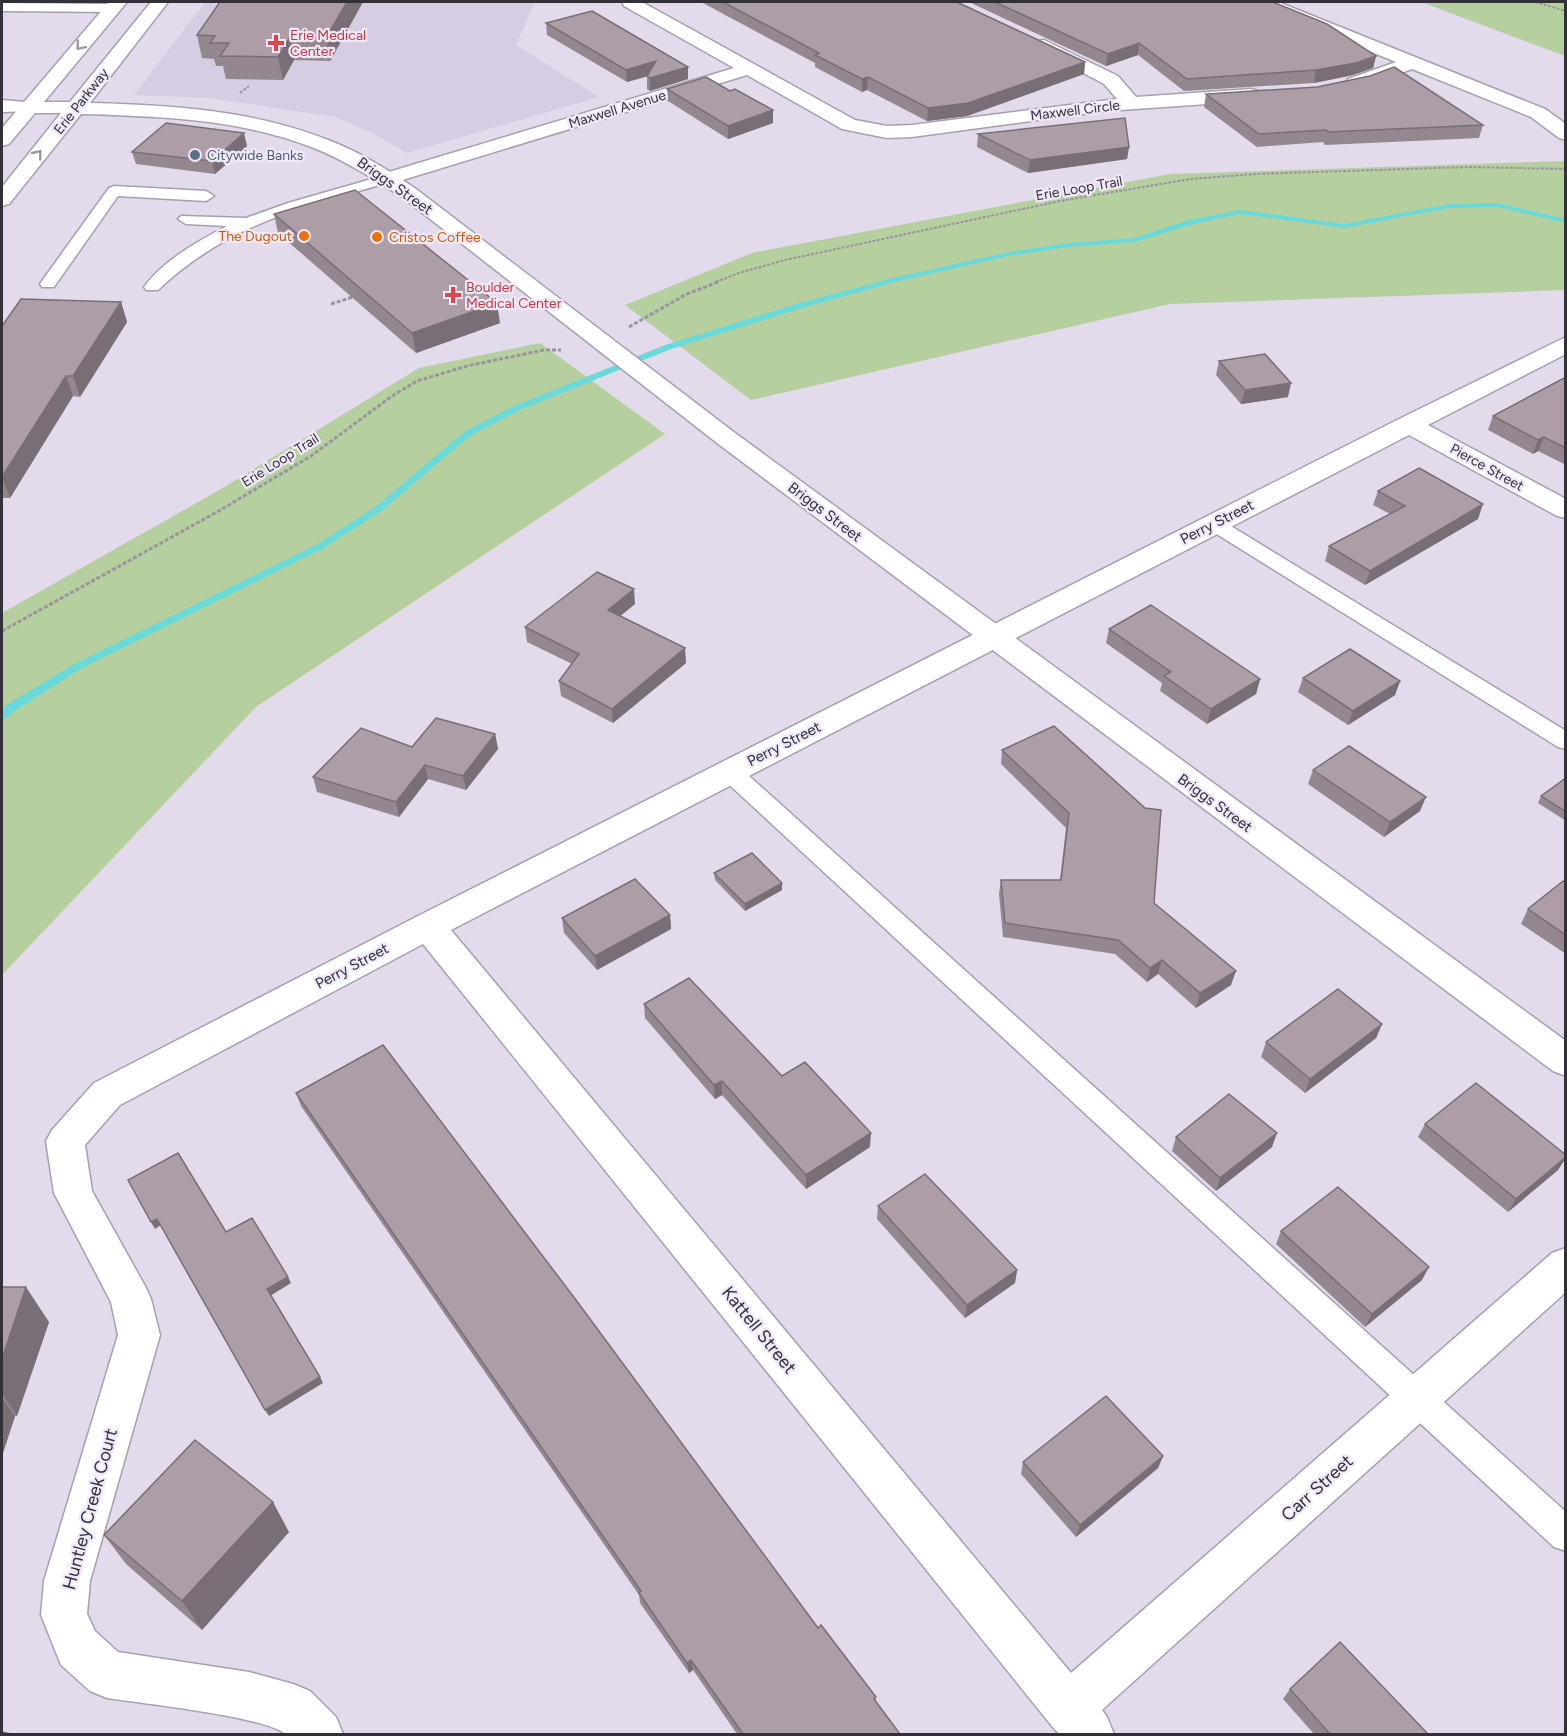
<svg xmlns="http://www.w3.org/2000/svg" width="1567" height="1736" viewBox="0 0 1567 1736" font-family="Figtree,sans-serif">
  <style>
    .commercial { fill: #d7cde2 }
    .green { fill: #b5d09e }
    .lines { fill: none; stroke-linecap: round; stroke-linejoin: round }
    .stream { fill: #69d9d9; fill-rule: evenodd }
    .lane-casing { stroke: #a69fae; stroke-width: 3 }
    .street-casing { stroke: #a69fae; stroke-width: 3 }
    .secondary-casing { stroke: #a69fae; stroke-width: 3 }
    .path-far1 { stroke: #9a94a1; stroke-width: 2; stroke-dasharray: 3 1.5; stroke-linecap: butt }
    .path { stroke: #9a94a1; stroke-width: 3; stroke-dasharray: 4 2; stroke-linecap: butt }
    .lane { fill: #fff; fill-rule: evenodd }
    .street { fill: #fff; fill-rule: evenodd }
    .secondary { fill: #fff; fill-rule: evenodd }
    .wall { fill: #958790 }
    .shaded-wall { fill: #796e75 }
    .building { fill: #ad9da7; stroke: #796e75; stroke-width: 1.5 }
    .oneway { stroke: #99989b }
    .health-dot { fill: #e0444e; stroke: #f0e8f9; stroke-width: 2 }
    .service-dot { fill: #5c6f8a; stroke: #f0e8f9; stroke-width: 2 }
    .food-dot { fill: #e8710a; stroke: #f0e8f9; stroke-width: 2 }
    .labels { text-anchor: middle; stroke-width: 4.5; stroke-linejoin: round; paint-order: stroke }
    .far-health-label { font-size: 14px; fill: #be3a42; stroke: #f0e8f9; text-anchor: start }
    .far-street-label { font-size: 14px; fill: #333037; stroke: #f0e8f9 }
    .far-service-label { font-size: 14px; fill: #4e5e75; stroke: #f0e8f9; text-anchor: start }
    .far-food-label { font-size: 14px; fill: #c56008; stroke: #f0e8f9; text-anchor: end }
    .street-label { font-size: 15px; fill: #333037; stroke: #f0e8f9 }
    .near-street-label { font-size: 18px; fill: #333037; stroke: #f0e8f9 }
  </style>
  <rect width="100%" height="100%" fill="#e3dbec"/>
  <path class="commercial" d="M205 2H535L516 45 599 97 407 153 370 132 335 117 209 98 134 95Z"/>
  <g class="green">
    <path d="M1421 2H1565V56Z"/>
    <path d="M1565 161V290L1170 304 751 400 625 305 752 253 1170 174Z"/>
    <path d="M540 343 665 434 256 707 2 975V613L221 489 419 368Z"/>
  </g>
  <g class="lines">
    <path class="stream" d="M1497 203 1557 217H1566V221H1557L1497 207 1449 208 1344 228 1240 214 1194 224 1135 242 1069 247 1009 256 895 282 802 308 671 349 520 410 470 436 380 512 322 549 82 668 13 712 6 719 2 720V710L5 706 74 664 316 545 374 508 464 432 514 406 665 345 796 304 893 278 1009 252 1069 243 1134 238 1189 220 1240 210 1344 224 1449 204Z"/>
    <g class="lane-casing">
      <g id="lane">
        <path d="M2 3 113 4 119 8 113 12 2 11Z"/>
        <path d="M389 174 394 175 396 178 394 181C303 207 229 223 158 290H146L144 287C164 260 198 241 227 226L186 224 178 219 181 216 246 218 288 203Z"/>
        <path d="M114 186 206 191 214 196 206 201 118 196 54 287H42L40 284 42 281 109 188Z"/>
        <path d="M1214 518 1221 520 1566 731V749L1558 747 1207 528 1204 524 1207 520Z"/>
        <path d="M730 764 738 766 1566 1512V1551L1554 1547 722 778 719 772 722 766Z"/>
      </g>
    </g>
    <g class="street-casing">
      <g id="street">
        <path d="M622 2H642L855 120 887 126 912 125 1117 99 1104 84 1038 49 1035 45 1038 41 1044 40 1118 76 1136 97 1251 89 1258 91 1260 95 1258 99 1251 101 1106 111 912 137 887 138 842 129 747 75 396 182H382L379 178 382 174 734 68 624 6Z"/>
        <path d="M1256 2H1278L1545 109 1566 124V140L1559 138 1531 117 1412 69 1362 87H1348L1346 83 1348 79 1396 62 1258 6Z"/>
        <path d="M2 100 37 103 40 107 37 111 2 112Z"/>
        <path d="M1566 337V354L1428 425 1566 499V518L1557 516 1409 435 451 930 1071 1673 1552 1253 1566 1248V1292L1102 1710 1107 1717 1114 1734H1059L1051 1725 423 944 120 1105 85 1145 92 1191 145 1286 151 1299 160 1335 90 1581 87 1614 95 1631 118 1652 249 1672 293 1684 310 1691 336 1717 343 1734H285C268 1717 139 1703 107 1698L90 1691 61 1665 41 1615 44 1581 118 1335 111 1302 54 1193 46 1141 52 1130 94 1083 416 917 1399 419Z"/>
      </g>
    </g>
    <g class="secondary-casing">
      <path id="secondary" d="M109 2H127L44 102H70L151 2H168L90 103C170 105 253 110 328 140 360 152 388 170 416 189L735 433 1566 1041V1076L1553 1071 717 443 402 197C374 179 346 161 314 148 241 119 159 116 81 114L9 204 2 206V187L61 113H35L9 144 2 146V128Z"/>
    </g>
    <g class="path-far1">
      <path d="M1535 2 1566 11"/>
      <path d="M240 93 249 86"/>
      <path d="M716 282 739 273 785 260 1060 201 1191 179 1255 174 1467 167 1566 169"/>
    </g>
    <g class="path">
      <path d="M331 304 356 296"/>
      <path d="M629 327 685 295 720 281"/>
      <path d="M2 631 217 512 311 456 392 396 417 381 467 366 544 350H561"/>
    </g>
    <use href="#lane" class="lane"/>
    <use href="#street" class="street"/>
    <use href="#secondary" class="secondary"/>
  </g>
  <g class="wall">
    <path d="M220 2H363L330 61 294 60 283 80 226 79 223 66H216L214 59 202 58 197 35Z"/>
    <path d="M701 2H957L1085 62 1084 74 967 116 927 121 867 90 862 92 815 67V63Z"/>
    <path d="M969 2H1273L1376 56 1373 68 1353 75 1314 83 1184 91 1138 55 1106 66Z"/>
    <path d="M546 23 688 67V79L650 91 647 89V76L627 82 547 35Z"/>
    <path d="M667 89 773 123 728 139 668 101Z"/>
    <path d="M1206 94 1483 125 1479 138 1325 145 1323 142 1257 147 1204 107Z"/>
    <path d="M978 134 1129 147 1127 159 1028 173 977 147Z"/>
    <path d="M247 146 215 174 136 164 132 152Z"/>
    <path d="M274 214 500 323 416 353 278 233Z"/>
    <path d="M121 302 127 322 80 397 73 396 10 498H2V326Z"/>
    <path d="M1219 361 1288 397 1241 404 1216 375Z"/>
    <path d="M1566 377V465L1538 451 1533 454 1488 430 1493 416Z"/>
    <path d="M1378 491 1478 519 1365 585 1325 561 1329 546 1390 514 1373 505Z"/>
    <path d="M635 604 620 616 686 663 613 723 561 696 559 681 572 664 527 642 525 627Z"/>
    <path d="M1109 629 1260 679 1256 694 1207 724 1160 691 1162 683 1106 643Z"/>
    <path d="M1303 678 1400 681 1395 695 1348 725 1298 692Z"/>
    <path d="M1054 726 1154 903 1231 985 1196 1008 1158 974 1147 982 1115 954 1003 937 999 894 1001 880H1060L1066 828 1001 764 1002 750Z"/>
    <path d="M495 734 498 749 466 790 428 779 399 817 317 792 313 777Z"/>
    <path d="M1313 770 1420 811 1384 837 1308 784Z"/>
    <path d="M1566 778V821L1538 803 1541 796Z"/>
    <path d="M714 873 782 890 745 911 715 880Z"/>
    <path d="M1566 882V954L1521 924 1528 909Z"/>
    <path d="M670 915 671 929 597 970 564 933 562 918Z"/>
    <path d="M644 1004 782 1076 870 1147 806 1189 722 1095 715 1099 645 1018Z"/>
    <path d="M1382 1024 1376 1038 1305 1093 1261 1057 1266 1042Z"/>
    <path d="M296 1093 818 1628 876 1697 875 1701 900 1734H737L693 1670 689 1673 640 1603 639 1595 301 1106Z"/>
    <path d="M1425 1124 1566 1155V1158L1558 1170 1508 1212 1418 1137Z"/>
    <path d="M1176 1137 1272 1147 1216 1191 1172 1151Z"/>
    <path d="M878 1206 1017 1270 1015 1283 965 1318 877 1219Z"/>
    <path d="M1281 1231 1422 1280 1365 1327 1276 1244Z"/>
    <path d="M2 1287 49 1322 17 1416H15L2 1456Z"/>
    <path d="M1163 1456 1158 1468 1076 1537 1021 1474 1023 1462Z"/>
    <path d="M289 1532 202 1630 126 1564 104 1535Z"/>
    <path d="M1290 1689 1428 1734H1314L1283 1699Z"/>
  </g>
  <g class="shaded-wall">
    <path d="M347 2H363L330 61 326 38Z"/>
    <path d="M290 37 294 60 283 80 278 57Z"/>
    <path d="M1139 43 1138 55 1106 66 1108 54Z"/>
    <path d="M1376 56 1373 68 1353 75 1314 83 1316 70Z"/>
    <path d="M656 61V74L627 82 626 70Z"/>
    <path d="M1085 62 1084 74 967 116 927 121 928 108Z"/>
    <path d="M688 67V79L650 91V78Z"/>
    <path d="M868 77 867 90 862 92V79Z"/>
    <path d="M773 110V123L728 139V126Z"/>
    <path d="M244 133 247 146 215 174 212 161Z"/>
    <path d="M1129 147 1127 159 1028 173 1030 160Z"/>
    <path d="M121 302 127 322 80 397 73 376Z"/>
    <path d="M497 303 500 323 416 353 412 333Z"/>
    <path d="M66 376 73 396 10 498 2 477Z"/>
    <path d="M1291 383 1288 397 1241 404 1245 390Z"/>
    <path d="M1544 437 1538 451 1533 454 1538 440Z"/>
    <path d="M1483 504 1478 519 1365 585 1370 571Z"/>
    <path d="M634 589 635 604 609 625 608 610Z"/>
    <path d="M685 648 686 663 613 723 612 709Z"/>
    <path d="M1260 679 1256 694 1207 724 1211 709Z"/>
    <path d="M1400 681 1395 695 1348 725 1353 711Z"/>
    <path d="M495 734 498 749 466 790 463 776Z"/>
    <path d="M425 765 428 779 399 817 396 802Z"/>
    <path d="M1426 797 1420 811 1384 837 1390 822Z"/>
    <path d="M782 883V890L745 911V904Z"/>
    <path d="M670 915 671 929 597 970 595 956Z"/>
    <path d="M1162 960 1158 974 1147 982 1150 968Z"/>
    <path d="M1236 971 1231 985 1196 1008 1200 993Z"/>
    <path d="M1382 1024 1376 1038 1305 1093 1310 1079Z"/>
    <path d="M722 1081V1095L715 1099 714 1085Z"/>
    <path d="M871 1133 870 1147 806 1189V1175Z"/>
    <path d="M1277 1133 1272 1147 1216 1191 1220 1178Z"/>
    <path d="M1566 1157 1558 1170 1508 1212 1516 1199Z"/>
    <path d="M157 1219 161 1225 155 1229 151 1222Z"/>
    <path d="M1429 1267 1422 1280 1365 1327 1372 1314Z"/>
    <path d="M1017 1270 1015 1283 965 1318 967 1305Z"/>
    <path d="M288 1277 291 1283 270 1296 267 1289Z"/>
    <path d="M26 1287 49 1322 17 1416 2 1394V1359Z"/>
    <path d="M320 1377 323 1383 269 1416 265 1410Z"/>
    <path d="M2 1398 15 1416 2 1456Z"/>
    <path d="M1163 1456 1158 1468 1076 1537 1080 1525Z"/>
    <path d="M273 1502 289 1532 202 1630 182 1601Z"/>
    <path d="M691 1660 693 1670 689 1673 687 1663Z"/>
  </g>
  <g class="building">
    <path d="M220 2H347L326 38 290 37 278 57 220 56 229 43H210L215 36 197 35Z"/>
    <path d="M723 2H957L1085 62 968 103 928 108 868 77 862 79 815 55 819 53Z"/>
    <path d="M995 2H1273L1327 24 1376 56 1356 63 1316 70 1187 79 1139 43 1108 54Z"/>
    <path d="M592 11 688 67 650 78 647 76 656 61 626 70 546 23Z"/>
    <path d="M1394 67 1483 125 1328 132 1326 130 1259 134 1206 94 1317 87 1370 76Z"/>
    <path d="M706 77 730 91 735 89 773 110 728 126 667 89Z"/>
    <path d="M1125 118 1129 147 1030 160 978 134Z"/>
    <path d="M166 123 244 133 212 161 132 152Z"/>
    <path d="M355 190 497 303 412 333 274 214Z"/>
    <path d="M21 299 121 302 73 376H66L2 477V326Z"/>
    <path d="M1265 354 1291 383 1245 390 1219 361Z"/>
    <path d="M1566 377V448L1544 437 1538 440 1493 416Z"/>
    <path d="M1419 468 1483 504 1370 571 1329 546 1405 506 1378 491Z"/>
    <path d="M597 572 634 589 608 610 685 648 612 709 559 681 579 654 525 627Z"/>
    <path d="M1151 605 1260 679 1211 709 1164 676 1171 672 1109 629Z"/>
    <path d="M1350 649 1400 681 1353 711 1303 678Z"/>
    <path d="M436 718 495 734 463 776 425 765 396 802 313 777 361 728 412 747Z"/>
    <path d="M1054 726 1145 808 1161 810 1154 903 1236 971 1200 993 1162 960 1150 968 1118 940 1005 923 1001 880H1061L1069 813 1002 750Z"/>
    <path d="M1349 746 1426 797 1390 822 1313 770Z"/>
    <path d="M1566 778V812L1541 796Z"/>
    <path d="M752 853 782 883 745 904 714 873Z"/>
    <path d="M635 879 670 915 595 956 562 918Z"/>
    <path d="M1563 881 1566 882V935L1528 909Z"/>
    <path d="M689 978 782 1076 805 1062 871 1133 806 1175 722 1081 714 1085 644 1004Z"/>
    <path d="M1338 989 1382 1024 1310 1079 1266 1042Z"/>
    <path d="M383 1045 576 1300 818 1628 821 1625 876 1697 874 1699 900 1734H743L691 1660 687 1663 639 1593 641 1591 296 1093Z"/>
    <path d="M1476 1083 1566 1155V1157L1516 1199 1425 1124Z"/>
    <path d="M1229 1094 1277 1133 1220 1178 1176 1137Z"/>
    <path d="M178 1153 226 1232 252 1218 288 1277 267 1289 320 1377 265 1410 157 1219 151 1222 128 1180Z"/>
    <path d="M925 1174 1017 1270 967 1305 878 1206Z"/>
    <path d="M1338 1187 1429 1267 1372 1314 1281 1231Z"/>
    <path d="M2 1287H26L2 1359Z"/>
    <path d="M1106 1396 1163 1456 1080 1525 1023 1462Z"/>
    <path d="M195 1440 273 1502 182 1601 104 1535Z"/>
    <path d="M1340 1642 1428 1734H1330L1290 1689Z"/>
    <path d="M2 1732 11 1734H2Z"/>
  </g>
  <defs><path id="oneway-chevron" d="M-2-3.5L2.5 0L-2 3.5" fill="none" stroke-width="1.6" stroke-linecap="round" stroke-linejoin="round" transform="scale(1.5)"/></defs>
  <g class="oneway">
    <use href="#oneway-chevron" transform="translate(80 46) rotate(130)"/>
    <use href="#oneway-chevron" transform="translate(38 154) rotate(-51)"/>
  </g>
  <g class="health-dot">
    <path d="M273 34h6v6h6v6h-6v6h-6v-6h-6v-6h6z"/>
    <path d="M450 286h6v6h6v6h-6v6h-6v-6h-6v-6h6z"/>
  </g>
  <circle class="service-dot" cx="195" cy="155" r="6"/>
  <g class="food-dot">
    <circle cx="304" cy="236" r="6"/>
    <circle cx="377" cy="237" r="6"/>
  </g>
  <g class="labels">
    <g class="far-health-label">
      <text x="290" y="40">Erie Medical<tspan x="290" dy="16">Center</tspan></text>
      <text x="466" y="292">Boulder<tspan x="466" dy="16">Medical Center</tspan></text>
    </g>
    <g class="far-street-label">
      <text transform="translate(81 101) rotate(-52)" y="5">Erie Parkway</text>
      <text transform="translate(617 109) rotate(-17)" y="5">Maxwell Avenue</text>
      <text transform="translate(1075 110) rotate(-7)" y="5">Maxwell Circle</text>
      <text transform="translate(1079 188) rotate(-10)" y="5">Erie Loop Trail</text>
      <text transform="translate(280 460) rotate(-32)" y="5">Erie Loop Trail</text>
      <text transform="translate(1487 467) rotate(29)" y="5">Pierce Street</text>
    </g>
    <g class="far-service-label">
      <text x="207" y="160">Citywide Banks</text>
    </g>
    <g class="far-food-label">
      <text x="292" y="241">The Dugout</text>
      <text x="389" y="242" text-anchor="start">Cristos Coffee</text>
    </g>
    <g class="street-label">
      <text transform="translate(395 186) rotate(35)" y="5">Briggs Street</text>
      <text transform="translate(825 512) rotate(37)" y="5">Briggs Street</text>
      <text transform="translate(1217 522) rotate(-27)" y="5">Perry Street</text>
      <text transform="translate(784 744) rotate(-27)" y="5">Perry Street</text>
      <text transform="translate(1215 803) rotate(36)" y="5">Briggs Street</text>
      <text transform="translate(352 966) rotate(-28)" y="5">Perry Street</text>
    </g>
    <g class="near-street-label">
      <text transform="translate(759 1330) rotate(51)" y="6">Kattell Street</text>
      <text transform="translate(1317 1488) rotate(-42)" y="6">Carr Street</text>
      <text transform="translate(90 1509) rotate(-75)" y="6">Huntley Creek Court</text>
    </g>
  </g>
  <rect width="1567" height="1736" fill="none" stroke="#333037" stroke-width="6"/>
</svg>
